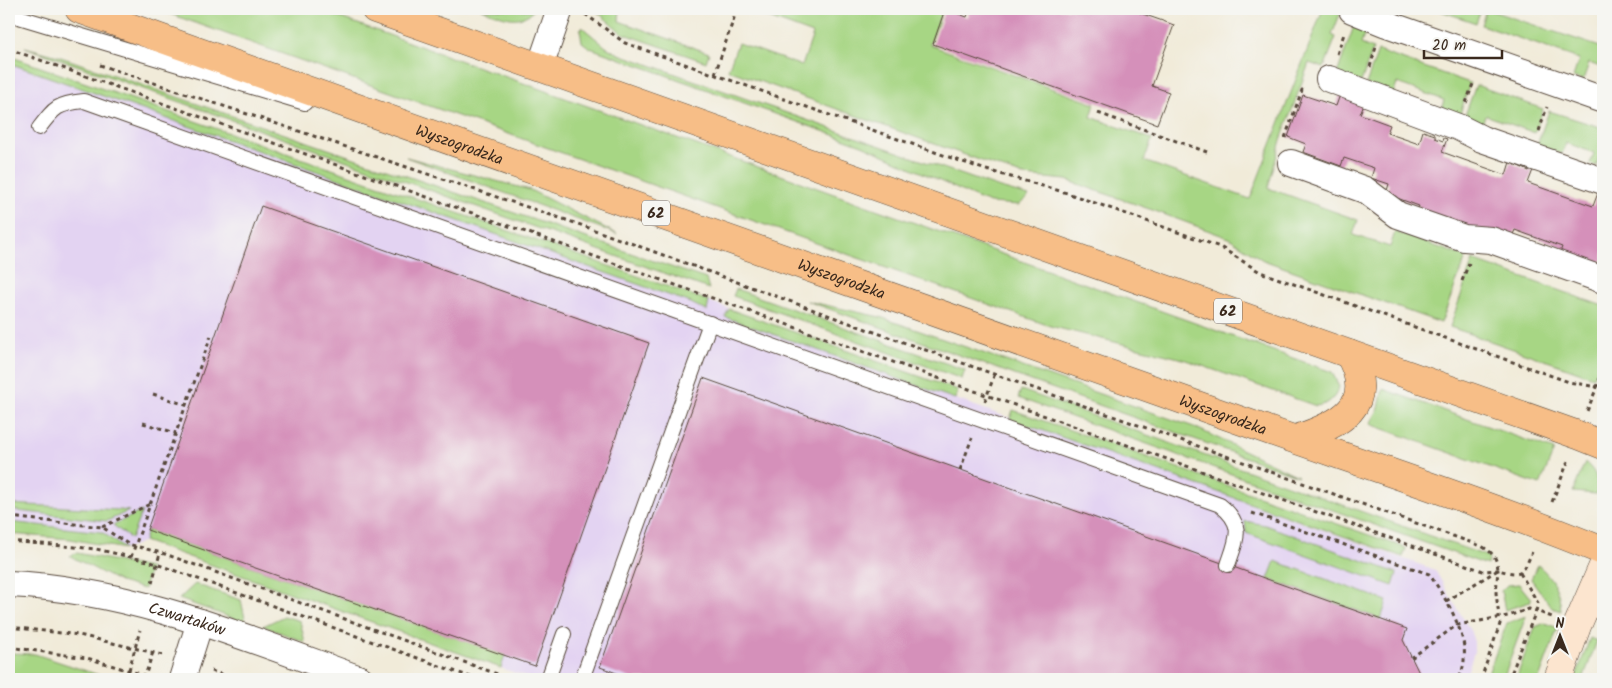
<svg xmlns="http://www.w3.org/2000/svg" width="1612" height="688" viewBox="0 0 1612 688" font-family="Kalam,sans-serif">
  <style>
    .built { fill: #e3d3f2 }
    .green { fill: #a7d684; stroke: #718051 }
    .building { fill: #d590ba }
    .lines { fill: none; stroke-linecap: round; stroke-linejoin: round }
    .lane-casing { stroke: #56473a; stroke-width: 16 }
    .street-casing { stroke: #56473a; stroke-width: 28 }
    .secondary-casing { stroke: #56473a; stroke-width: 29 }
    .primary-casing { stroke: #56473a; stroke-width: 29 }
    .path { stroke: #56473a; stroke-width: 3; stroke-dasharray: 4 4; stroke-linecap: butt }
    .lane { stroke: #fff; stroke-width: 14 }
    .street { stroke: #fff; stroke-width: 26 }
    .secondary { stroke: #fce5cf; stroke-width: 28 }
    .primary { stroke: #f7be87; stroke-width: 28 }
    .labels { text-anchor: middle; stroke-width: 4; stroke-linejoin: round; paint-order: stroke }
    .shield { fill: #f6f6f2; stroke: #73675e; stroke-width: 1 }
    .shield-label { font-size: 15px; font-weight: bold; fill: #3b2a1e }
    .street-label { font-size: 16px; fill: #3b2a1e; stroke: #f6f6f2 }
  </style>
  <rect width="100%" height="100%" fill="#f6f6f2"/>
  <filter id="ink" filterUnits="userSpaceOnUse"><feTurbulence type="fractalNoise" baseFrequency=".02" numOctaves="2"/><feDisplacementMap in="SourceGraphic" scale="10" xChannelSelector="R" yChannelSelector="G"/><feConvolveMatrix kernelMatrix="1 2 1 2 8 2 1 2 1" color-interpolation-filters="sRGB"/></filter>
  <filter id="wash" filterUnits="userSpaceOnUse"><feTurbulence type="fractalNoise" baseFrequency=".0096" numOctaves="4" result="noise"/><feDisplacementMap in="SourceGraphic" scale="20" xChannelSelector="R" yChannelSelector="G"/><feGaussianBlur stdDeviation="1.12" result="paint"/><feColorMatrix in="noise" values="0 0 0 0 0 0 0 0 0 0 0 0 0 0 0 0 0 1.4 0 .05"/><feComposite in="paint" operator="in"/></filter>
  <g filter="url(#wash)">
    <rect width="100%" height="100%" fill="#f1ebd9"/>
    <path class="built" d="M9 63 691 303 706 310 709 301 729 309 726 317 1435 570 1471 632 1474 642V652L1465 679H532L145 541 125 549 70 539 9 534Z"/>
    <g class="green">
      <path d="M156 9H316L1332 372 1339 387C1334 400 1329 404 1316 406L1183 359 1050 326Z"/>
      <path d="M481 9 534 10C518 26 500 15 481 9Z"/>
      <path d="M594 9H620L619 21 709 53 706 62 622 33Z"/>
      <path d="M751 9H943L930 45 1095 104 1091 117 1152 139 1144 161 1250 199 1323 9H1342L1332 35 1336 37 1324 68 1309 63 1281 140 1268 188 1358 220 1353 235 1390 247 1395 232 1466 257 1441 323 1263 260 1229 238 1155 211 1066 180 1024 176 728 70 738 43 802 66 813 34 750 11Z"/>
      <path d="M1435 9H1481L1476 23Z"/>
      <path d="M1486 9 1603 48V68L1589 63 1583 80 1573 77 1579 59 1481 25Z"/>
      <path d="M1361 25 1367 27 1361 44 1373 49 1361 82 1337 74 1354 26Z"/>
      <path d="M582 27 606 47 619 54 1000 188 1029 196 1019 205 990 203 979 199 862 145 590 48 582 42 580 30Z"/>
      <path d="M25 47 58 56 706 279 709 289Z"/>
      <path d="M1378 51 1470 83 1459 117 1441 110 1444 100 1397 83 1393 94 1366 84Z"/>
      <path d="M9 56 709 301 707 311 691 303 9 63Z"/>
      <path d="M1476 85 1543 109 1535 133 1485 115 1482 125 1464 118Z"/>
      <path d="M1549 111 1603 128V145L1596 166 1590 164 1594 153 1566 143 1562 154 1537 145Z"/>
      <path d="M406 157 530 190 617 234Z"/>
      <path d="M1473 260 1603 306V358L1593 377 1450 327Z"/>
      <path d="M736 289 965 370 962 379 733 296Z"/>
      <path d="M807 301 880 317 1194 427 1298 476Z"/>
      <path d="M729 309 958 390 955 399 725 317Z"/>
      <path d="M1383 389 1554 450 1540 485 1370 424 1379 408Z"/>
      <path d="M1021 390 1489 557 1487 565 1018 398Z"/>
      <path d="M1013 410 1406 548 1403 557 1010 419Z"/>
      <path d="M1585 462C1596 472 1599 479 1596 494L1573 492Z"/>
      <path d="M9 504 120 510 129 511 107 521 9 510Z"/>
      <path d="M142 511 131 539 113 525Z"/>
      <path d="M1245 521 1265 525 1397 573 1393 586 1246 533Z"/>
      <path d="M9 522 102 532 125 549 70 539 9 534Z"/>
      <path d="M147 530 505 655 501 668 144 541Z"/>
      <path d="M77 553 150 568 144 589 120 582 70 556Z"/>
      <path d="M1275 561 1387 601 1381 619 1268 579Z"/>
      <path d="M1538 565C1553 578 1560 591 1561 611L1552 608 1531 579Z"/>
      <path d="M195 584 241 600 246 623 179 599Z"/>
      <path d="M1519 584 1531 599 1530 602 1505 610 1501 591 1507 585Z"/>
      <path d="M284 616 300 621 305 642 263 626Z"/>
      <path d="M1526 616 1503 679H1486L1507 623Z"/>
      <path d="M1545 623 1558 628 1539 679H1516L1535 627Z"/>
      <path d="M1590 638 1597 641 1583 679H1575Z"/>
      <path d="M9 653 35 654 111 679H9Z"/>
    </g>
    <g id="blocks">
      <g class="building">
        <path d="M945 9 967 17 970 9H1141L1140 13 1174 25 1152 86 1169 92 1157 124 933 44Z"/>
        <path d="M1341 92 1365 101 1360 114 1390 125 1387 133 1419 144 1423 131 1435 135V138L1443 141 1444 138 1447 139 1442 152 1506 175 1510 162 1529 171 1530 169 1533 170 1528 183 1593 206 1598 193 1603 195V261L1601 260 1598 268 1559 255 1562 247 1515 230 1511 239 1475 231 1417 211 1419 206 1386 194 1389 184 1371 178 1374 168 1344 158 1341 166 1303 152 1306 144 1288 137 1303 95 1336 106Z"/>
        <path d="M261 206 649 343 535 666 147 530Z"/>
        <path d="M703 378 1407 629 1403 640 1422 679H633L600 667Z"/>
      </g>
    </g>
  </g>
  <g filter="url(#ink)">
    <use href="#blocks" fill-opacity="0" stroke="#56473a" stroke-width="1"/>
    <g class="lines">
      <g class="lane-casing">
        <g id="lane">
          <path d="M9 14 305 103"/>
          <path d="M39 128C55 107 57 104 84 101L1220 505C1245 525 1237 538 1228 565"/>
          <path d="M548 679 564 634"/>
          <path d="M582 679 710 323"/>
        </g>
      </g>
      <g class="street-casing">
        <g id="street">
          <path d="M1352 10 1384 23 1603 100"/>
          <path d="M540 67 560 9"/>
          <path d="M1329 79 1458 127 1482 139 1603 181"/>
          <path d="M1291 163 1365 190 1398 215 1464 238 1491 240 1603 280"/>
          <path id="s1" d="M9 584C131 589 247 638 360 679"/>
          <path d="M182 679 200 622"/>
        </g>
      </g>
      <g class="secondary-casing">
        <path id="secondary" d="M1558 679 1577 626 1603 566"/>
      </g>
      <g class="primary-casing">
        <g id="primary">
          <path id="s2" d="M79 9C446 141 815 267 1183 400 1323 451 1465 495 1603 551"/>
          <path d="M375 9 1578 435 1603 445"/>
          <path d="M1296 439C1341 424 1378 406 1349 354"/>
        </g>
      </g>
      <g class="path">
        <path d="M585 14 625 43 983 169 1067 193 1220 247 1260 272 1569 382 1597 387 1587 411"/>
        <path d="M9 49 1483 571 1498 570 1496 593 1500 624 1481 679"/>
        <path d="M1337 54 1344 34"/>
        <path d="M100 65 578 224 866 329 1481 546C1492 552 1497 557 1498 570"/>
        <path d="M1370 67 1376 47"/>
        <path d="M715 74 737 9"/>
        <path d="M1466 103 1474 81"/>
        <path d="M1098 113 1207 152"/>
        <path d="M1539 131 1547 107"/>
        <path d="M1285 138 1302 90 1305 91"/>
        <path d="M1462 281 1469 263"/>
        <path d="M1603 369 1597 387 1603 388"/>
        <path d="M153 394 186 405"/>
        <path d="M985 401 995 373"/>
        <path d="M143 423 176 433"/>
        <path d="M960 470 972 438"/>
        <path d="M1552 502 1569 459"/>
        <path d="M1252 513 1429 574C1444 595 1468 634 1464 660 1464 667 1461 673 1459 679"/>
        <path d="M9 517 102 527 128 544 165 554 511 679"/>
        <path d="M102 527 150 504"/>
        <path d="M9 541 96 549 148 561 476 679"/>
        <path d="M131 557 211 336"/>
        <path d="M1520 573 1538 603 1536 611 1552 617"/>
        <path d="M152 583 160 553"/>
        <path d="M1446 601 1498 570C1522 576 1523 574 1532 552"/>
        <path d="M9 627 79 635 163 655"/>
        <path d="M9 647 87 658 157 679"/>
        <path d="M1411 658 1457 625 1508 616 1529 609 1536 611 1509 679"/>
        <path d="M129 670 140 630"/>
        <path d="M211 671 237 679"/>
        <path d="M144 679 153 652"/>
      </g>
      <use href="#lane" class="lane"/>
      <use href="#street" class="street"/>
      <use href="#secondary" class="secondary"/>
      <use href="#primary" class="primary"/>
    </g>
  </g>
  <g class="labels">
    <g class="shield">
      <rect x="642" y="200.5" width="28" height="25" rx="4"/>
      <rect x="1214" y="298.5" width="28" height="25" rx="4"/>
    </g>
    <g class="shield-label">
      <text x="656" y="218">62</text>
      <text x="1228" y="316">62</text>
    </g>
    <g class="street-label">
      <text dy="6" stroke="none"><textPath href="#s2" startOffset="404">Wyszogrodzka</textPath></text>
      <text dy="6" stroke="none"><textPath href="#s2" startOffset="809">Wyszogrodzka</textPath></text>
      <text dy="6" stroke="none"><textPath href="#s2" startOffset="1214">Wyszogrodzka</textPath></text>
      <text dy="6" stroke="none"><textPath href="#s1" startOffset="182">Czwartaków</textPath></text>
    </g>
  </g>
  <rect width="1612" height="688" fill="none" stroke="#f6f6f2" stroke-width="30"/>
  <g transform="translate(1560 636)" stroke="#f6f6f2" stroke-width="4" paint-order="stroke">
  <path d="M0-4L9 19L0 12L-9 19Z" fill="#3b2a1e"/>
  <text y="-8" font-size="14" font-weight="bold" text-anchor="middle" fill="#3b2a1e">N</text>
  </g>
  <path d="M1424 50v8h78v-8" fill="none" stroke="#3b2a1e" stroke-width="2.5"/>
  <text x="1432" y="50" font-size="15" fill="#3b2a1e" stroke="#f6f6f2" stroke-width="4" paint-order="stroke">20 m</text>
</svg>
